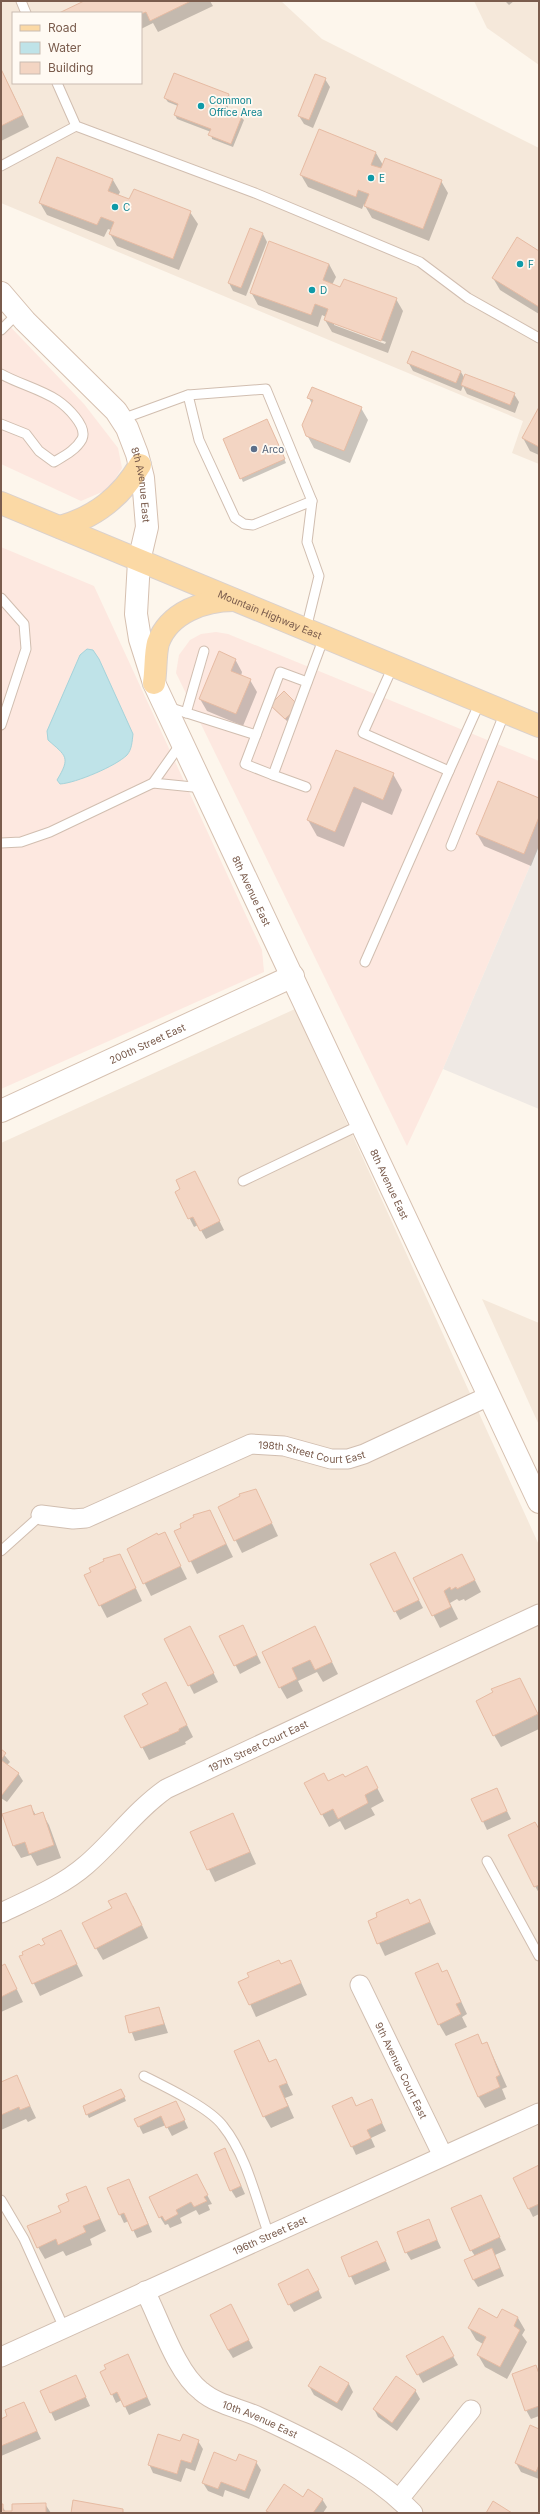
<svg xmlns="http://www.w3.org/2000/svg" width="540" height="2514" viewBox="0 0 540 2514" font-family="Inter,sans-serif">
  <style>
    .residential { fill: #f5e8da; fill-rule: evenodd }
    .commercial { fill: #fde8e0 }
    .industrial { fill: #efe9e4 }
    .water { fill: #bfe3e8; stroke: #a5d3da }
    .shadow { fill: #0003; fill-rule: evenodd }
    .building { fill: #f3d5c3; stroke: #e6bba3 }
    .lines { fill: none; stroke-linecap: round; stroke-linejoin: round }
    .lane-casing { stroke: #d1beb0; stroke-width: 11 }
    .street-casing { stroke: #d1beb0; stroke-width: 21 }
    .secondary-casing { stroke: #d6c0b0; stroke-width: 24 }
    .primary-casing { stroke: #dad1cd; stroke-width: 24 }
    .lane { stroke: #fff; stroke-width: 9 }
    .street { stroke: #fff; stroke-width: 19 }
    .secondary { stroke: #fff; stroke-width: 22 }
    .primary { stroke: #fbd9a5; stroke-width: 22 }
    .culture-dot { fill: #0f9aa8; stroke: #fffaf3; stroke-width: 1.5 }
    .service-dot { fill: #5c6f8a; stroke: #fffaf3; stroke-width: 1.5 }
    .labels { text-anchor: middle; stroke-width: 3.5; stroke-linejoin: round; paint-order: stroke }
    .culture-label { font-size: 10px; fill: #0d838f; stroke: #fffaf3; text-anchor: start }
    .service-label { font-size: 10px; fill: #4e5e75; stroke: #fffaf3; text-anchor: start }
    .street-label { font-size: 10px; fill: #7a5c4d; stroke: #fffaf3 }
  </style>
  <rect width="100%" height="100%" fill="#fdf6ec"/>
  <g class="residential">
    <path d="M1 1H281L322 39 539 148V464L512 453 523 421 1 203ZM13 13H141V83H13Z"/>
    <path d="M474 1H539V65L487 28Z"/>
    <path d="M295 1009 539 1545V2513H1V1143Z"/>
    <path d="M482 1299 539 1323V1425Z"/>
  </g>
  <g class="commercial">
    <path d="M1 317 84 404 118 448 122 468 109 489 81 501 1 464Z"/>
    <path d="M1 547 94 586 262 950 264 972 1 1089Z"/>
    <path d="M216 632 228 634 539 761V845L443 1069 407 1146 176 673 179 655 190 640 201 634Z"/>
  </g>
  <path class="industrial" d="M539 845V1109L443 1069Z"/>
  <path class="water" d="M87 649 93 650 99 659 133 734C132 742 132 749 127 755 116 766 76 783 60 784L57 780C71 757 66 756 48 740L47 731 80 655Z"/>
  <g class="shadow">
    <path d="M86 1H210L213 6 158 32 153 23 141 29V13Z"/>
    <path d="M505 1H514L509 5Z"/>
    <path d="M1 69 29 127 1 141Z"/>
    <path d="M325 79 330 87 313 128 304 124 299 116Z"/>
    <path d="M229 95 231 99 226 111 241 117 244 120 233 147 212 139 211 132 177 119 175 115 178 106 168 102 165 98Z"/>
    <path d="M376 153 383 165 441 181 448 193 429 241 372 218 364 204 362 209 308 187 301 175Z"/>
    <path d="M113 180 120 192 118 196 130 201 190 212 198 224 179 270 117 246 110 234 111 230 108 229 104 237 47 215 40 203Z"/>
    <path d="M250 229 263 234 267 242 246 296 233 291 229 283Z"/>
    <path d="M539 252V314L500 290 493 278Z"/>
    <path d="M329 264 336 277 332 285 396 299 403 311 388 353 332 332 325 320 326 317 322 315 318 327 258 305 251 292ZM334 323 386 342 385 344 334 325Z"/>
    <path d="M408 362 461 372 465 379 514 394 519 402 515 413 467 394 463 386 461 391 413 371Z"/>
    <path d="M309 398 361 408 368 420 350 463 314 448 307 435 312 404Z"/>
    <path d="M539 409V455L530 451 523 438Z"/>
    <path d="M269 424 286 463 243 482 224 440Z"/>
    <path d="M235 659 242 672 241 676 250 680 257 692 243 726 207 711 200 699Z"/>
    <path d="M298 706 288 722 274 709Z"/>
    <path d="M337 751 393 774 402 790 392 815 362 802 344 847 317 836 308 820Z"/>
    <path d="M539 799V846L531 866 484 846 477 834Z"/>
    <path d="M195 1172 224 1230 206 1239 198 1225 194 1227 176 1192 182 1190Z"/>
    <path d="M262 1502 278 1536 242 1553 219 1507Z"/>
    <path d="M210 1511 233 1557 197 1574 176 1531Z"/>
    <path d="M164 1533 187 1579 151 1596 128 1550 149 1538Z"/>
    <path d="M120 1555 142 1601 107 1618 85 1576Z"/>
    <path d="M462 1555 481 1592 465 1601 464 1599 459 1601 457 1599 450 1603 458 1619 440 1628 415 1579Z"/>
    <path d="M399 1561 423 1608 400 1620 371 1565Z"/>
    <path d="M315 1628 338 1674 323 1682 317 1672 298 1681 303 1691 287 1699 280 1687Z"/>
    <path d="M247 1634 261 1663 240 1674 221 1636Z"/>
    <path d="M194 1635 218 1682 194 1694 166 1639Z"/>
    <path d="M520 1679 539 1716V1729L501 1747 494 1735V1693Z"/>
    <path d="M172 1695 193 1737 185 1742 186 1744 149 1760 126 1716Z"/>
    <path d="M1 1751 10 1762 7 1765 18 1773 23 1781 7 1802 1 1798Z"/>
    <path d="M345 1779 373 1780 384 1801 371 1808 375 1815 345 1830 340 1821 329 1827 305 1783 328 1782Z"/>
    <path d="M496 1789 511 1819 487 1830 473 1800Z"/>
    <path d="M30 1806 36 1815 42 1813 49 1825 61 1858 37 1866 31 1855 21 1858 14 1846 4 1815Z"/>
    <path d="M233 1814 256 1864 215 1882 191 1832Z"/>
    <path d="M539 1830V1893L535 1886Z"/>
    <path d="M420 1901 436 1934 385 1956 369 1922Z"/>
    <path d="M133 1906 148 1938 103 1960 96 1948Z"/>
    <path d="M60 1931 83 1976 40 1996 21 1957 46 1945Z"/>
    <path d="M291 1961 307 1995 256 2017 240 1982Z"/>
    <path d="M437 1964 443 1973 447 1971 467 2014 462 2017 467 2027 446 2036 439 2024Z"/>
    <path d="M5 1965 23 2002 1 2012V1967Z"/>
    <path d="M159 2008 168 2033 135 2041 126 2017Z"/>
    <path d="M477 2035 483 2045 486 2043 493 2056 507 2087 502 2089 506 2099 485 2108 478 2096Z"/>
    <path d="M259 2041 270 2063 276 2060 293 2095 285 2098 294 2118 271 2128 264 2116Z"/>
    <path d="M16 2076 36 2118 28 2122 26 2119 1 2130V2083Z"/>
    <path d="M123 2094 126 2101 89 2118 87 2114Z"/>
    <path d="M352 2098 357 2107 371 2100 386 2131 371 2138 375 2147 356 2155 333 2106Z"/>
    <path d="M176 2102 188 2128 172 2136 166 2125 143 2134 139 2126Z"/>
    <path d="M225 2150 245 2194 236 2198 231 2190Z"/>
    <path d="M539 2166V2214L533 2217 514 2179Z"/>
    <path d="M200 2182 212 2204 208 2205 210 2210 199 2215 196 2210 180 2218 182 2223 170 2228 168 2224 165 2225 160 2217Z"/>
    <path d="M86 2187 106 2231 90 2239 92 2245 66 2256 63 2251 45 2259 38 2247 62 2212Z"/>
    <path d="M133 2188 152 2232 137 2238 129 2221 124 2223 108 2189Z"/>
    <path d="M480 2196 506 2250 495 2255 504 2276 478 2287 473 2279 475 2256 471 2250Z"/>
    <path d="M428 2220 441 2248 411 2260 406 2252Z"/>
    <path d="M381 2250 390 2270 355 2285 342 2257Z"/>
    <path d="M313 2278 322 2298 294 2312 289 2304Z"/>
    <path d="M503 2310 518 2318 525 2330 522 2335 527 2342 507 2379 485 2367 478 2355 483 2344 476 2340 469 2328 498 2319Z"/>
    <path d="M235 2313 253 2348 233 2358 228 2350Z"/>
    <path d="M442 2337 458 2365 423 2383 408 2356Z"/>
    <path d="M128 2355 151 2405 129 2415 122 2400 116 2403 102 2372Z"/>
    <path d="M536 2366 539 2372V2416L531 2419 526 2410Z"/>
    <path d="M321 2368 349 2384 353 2392 342 2411 314 2395 309 2386Z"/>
    <path d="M76 2376 90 2406 55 2421 41 2391Z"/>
    <path d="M415 2390 420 2399 397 2431 378 2417 374 2409Z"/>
    <path d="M24 2403 41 2439 1 2456V2420L9 2417Z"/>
    <path d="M531 2426 539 2430V2479L521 2472 516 2463Z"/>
    <path d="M198 2441 203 2449 195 2471 186 2468 181 2482 153 2473 149 2464 181 2442Z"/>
    <path d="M237 2462H256L261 2470 249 2499 225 2490 223 2497 208 2491 203 2483Z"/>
    <path d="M303 2498 322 2499 327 2507 323 2513H269L268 2511Z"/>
    <path d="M45 2504 51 2513H1V2505L6 2512H13Z"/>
  </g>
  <g class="building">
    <path d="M84 1H191L150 21 146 12 141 14 59 13Z"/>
    <path d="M1 69 23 115 1 126Z"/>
    <path d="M174 73 229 94 224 109 242 116 231 144 208 135 211 129 174 115 178 104 164 98Z"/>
    <path d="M315 74 326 78 309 120 298 116Z"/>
    <path d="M319 129 376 152 371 165 381 168 385 158 442 180 423 229 364 206 369 194 358 190 356 197 300 175Z"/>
    <path d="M57 157 113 179 108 191 129 199 134 189 191 211 173 259 109 234 114 222 101 217 97 225 39 203Z"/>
    <path d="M250 228 263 233 241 288 228 283Z"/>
    <path d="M517 237 539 251V307L492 278Z"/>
    <path d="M269 241 329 264 323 280 340 287 344 279 397 298 381 341 324 320 328 309 315 304 311 315 250 293Z"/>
    <path d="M412 351 461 371 456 383 407 363Z"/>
    <path d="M465 374 515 393 510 405 461 385Z"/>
    <path d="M312 387 362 407 344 451 306 436 302 425 313 400 307 398Z"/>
    <path d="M539 407V447L522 438Z"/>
    <path d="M267 419 285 459 240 479 223 439Z"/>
    <path d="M219 651 236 659 231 671 251 679 236 714 199 699Z"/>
    <path d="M284 691 299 706 285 719 270 705Z"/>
    <path d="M336 750 394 773 383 800 354 787 335 832 307 820Z"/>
    <path d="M498 781 539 798V817L524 854 476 834Z"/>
    <path d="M195 1171 220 1221 200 1231 193 1217 188 1219 175 1192 180 1189 176 1180Z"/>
    <path d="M256 1489 272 1523 234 1541 218 1507 240 1496 239 1494Z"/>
    <path d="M210 1510 226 1544 189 1562 174 1531 181 1528 180 1524 194 1517 193 1515Z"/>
    <path d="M165 1532 181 1566 143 1584 127 1549 157 1533 158 1535Z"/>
    <path d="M395 1552 419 1600 394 1612 370 1564Z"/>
    <path d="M120 1554 136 1588 99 1606 84 1575 91 1572 89 1568 104 1561 103 1559Z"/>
    <path d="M462 1554 475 1580 457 1589 456 1587 451 1590 450 1587 444 1591 451 1607 432 1616 413 1578Z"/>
    <path d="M243 1625 257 1655 234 1666 219 1636Z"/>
    <path d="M190 1626 214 1673 188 1686 164 1639Z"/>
    <path d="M315 1626 332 1662 315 1670 310 1660 292 1668 297 1679 279 1688 262 1652Z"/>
    <path d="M520 1678 538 1714 493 1736 476 1701 493 1692 491 1689Z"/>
    <path d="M166 1682 187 1725 179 1729V1731L141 1748 124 1716 148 1704 142 1694Z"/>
    <path d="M1 1749 6 1753 1 1760 19 1773 2 1795 1 1794Z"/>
    <path d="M367 1766 378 1788 365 1795 368 1803 338 1819 333 1809 321 1815 304 1783 324 1773 328 1781 343 1774 345 1777Z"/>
    <path d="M497 1788 507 1811 482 1822 471 1799Z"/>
    <path d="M31 1805 34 1815 43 1812 54 1845 29 1854 25 1842 13 1846 2 1814Z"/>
    <path d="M233 1813 250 1852 207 1870 190 1832Z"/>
    <path d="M535 1822 539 1829V1885L534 1887 508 1835Z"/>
    <path d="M126 1893 142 1925 95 1949 82 1923 112 1908 108 1901Z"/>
    <path d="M408 1899 410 1904 420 1899 430 1922 377 1944 368 1921 377 1917 376 1913Z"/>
    <path d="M61 1930 77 1964 32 1984 19 1956 23 1955 22 1952 39 1944 41 1946 45 1944 42 1939Z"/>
    <path d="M279 1960 281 1964 291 1960 301 1983 249 2005 238 1982 249 1977 247 1973Z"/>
    <path d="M438 1963 442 1972 447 1970 461 2002 456 2004 461 2014 438 2025 415 1973Z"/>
    <path d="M5 1964 17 1989 1 1997V1966Z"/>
    <path d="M159 2007 164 2024 129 2033 125 2016Z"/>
    <path d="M478 2034 482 2044 487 2042 500 2075 496 2077 500 2087 478 2097 455 2044Z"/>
    <path d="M259 2040 269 2062 276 2059 287 2083 279 2086 288 2106 263 2117 234 2051Z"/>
    <path d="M17 2075 30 2106 20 2110 19 2107 1 2115V2082Z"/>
    <path d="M121 2089 125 2097 86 2115 83 2106Z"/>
    <path d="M352 2097 356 2106 372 2099 382 2123 367 2130 371 2138 351 2147 332 2106Z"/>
    <path d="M176 2101 185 2120 166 2128 161 2116 138 2127 134 2119Z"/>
    <path d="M225 2148 241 2186 230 2191 214 2153Z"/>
    <path d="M539 2165V2204L528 2209 513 2178Z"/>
    <path d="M197 2174 208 2195 204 2197 207 2201 194 2207 191 2202 176 2210 178 2214 165 2221 162 2216 159 2218 149 2197Z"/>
    <path d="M129 2179 148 2224 132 2231 124 2213 119 2215 107 2188Z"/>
    <path d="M86 2186 100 2219 83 2226 86 2232 58 2245 56 2239 37 2248 27 2226 61 2212 58 2206 69 2201 66 2194Z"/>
    <path d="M481 2195 500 2237 470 2251 451 2208Z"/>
    <path d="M429 2219 437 2240 405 2253 397 2232Z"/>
    <path d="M377 2241 386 2261 349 2277 341 2257Z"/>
    <path d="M492 2248 500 2268 473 2280 464 2260Z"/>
    <path d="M308 2269 319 2290 288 2305 278 2284Z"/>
    <path d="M231 2304 249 2340 228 2350 210 2315Z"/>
    <path d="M479 2308 497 2318 502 2309 518 2317 514 2326 520 2330 500 2367 477 2355 486 2337 468 2328Z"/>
    <path d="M443 2336 454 2356 417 2375 406 2356Z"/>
    <path d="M128 2354 147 2397 124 2407 117 2392 111 2395 100 2372 106 2369 104 2365Z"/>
    <path d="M536 2365 539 2374V2406L525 2411 512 2374Z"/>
    <path d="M320 2366 349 2383 337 2403 308 2386Z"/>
    <path d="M76 2375 86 2397 50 2413 40 2391Z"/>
    <path d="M396 2376 416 2390 392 2423 373 2409Z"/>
    <path d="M24 2402 37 2431 1 2446V2419L7 2416 5 2410Z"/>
    <path d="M530 2425 539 2429V2465L536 2472 515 2463Z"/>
    <path d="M158 2434 180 2441 183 2434 199 2440 191 2463 181 2460 177 2474 148 2465Z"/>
    <path d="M214 2452 236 2461 239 2454 257 2461 245 2491 221 2482 218 2489 202 2483Z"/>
    <path d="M284 2484 303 2497 308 2489 323 2499 313 2513H270L266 2511Z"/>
    <path d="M73 2500 123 2509V2513H71Z"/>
    <path d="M493 2501 512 2513H486Z"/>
    <path d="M46 2503V2513H1V2504H3V2511H12V2504Z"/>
  </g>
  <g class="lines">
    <g class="lane-casing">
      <g id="lane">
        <path d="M21 1 26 13"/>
        <path d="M57 83 76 126 255 193 420 262 468 298 539 338"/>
        <path d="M1 166 76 126"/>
        <path d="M1 330 18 313"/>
        <path d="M1 374C19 384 40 389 57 400 66 406 88 426 82 439 76 450 64 456 54 462L39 451 26 434 1 424"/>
        <path d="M188 395 199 440 235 518 244 524 253 525 312 501"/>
        <path d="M122 419 188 395 266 389 312 501 307 542 319 576 306 629"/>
        <path d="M1 598 24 624 26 649 1 725"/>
        <path d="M168 707 256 735"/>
        <path d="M186 713 204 651"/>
        <path d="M449 771 480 702"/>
        <path d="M273 775 245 764 280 672 307 682"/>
        <path d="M153 783 203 788"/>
        <path d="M306 787 273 775 324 637"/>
        <path d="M1 843 21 842 50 832 153 783 182 742"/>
        <path d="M451 846 505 712"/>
        <path d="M365 962 449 771 363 733 393 666"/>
        <path d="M243 1181 362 1124"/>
        <path d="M1 1551 41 1515"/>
        <path d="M487 1861 539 1956"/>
        <path d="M144 2076C164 2086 210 2108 223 2126 247 2156 256 2199 269 2235"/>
        <path d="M1 2200 24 2239 64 2328"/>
      </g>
    </g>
    <g class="street-casing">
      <g id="street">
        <path id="s1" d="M41 1515 73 1519 86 1518 251 1444 284 1446 331 1459H348L364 1454 489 1396"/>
        <path id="s2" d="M1 1913C30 1899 62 1886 86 1865 114 1841 136 1810 166 1789L539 1614"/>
        <path id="s3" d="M360 1985 443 2156"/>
        <path id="s4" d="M145 2291C160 2320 176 2372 201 2391 217 2405 240 2408 259 2417 313 2442 371 2470 413 2513"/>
        <path id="s5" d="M1 2357 539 2113"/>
        <path d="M399 2499 471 2410"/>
      </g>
    </g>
    <g class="secondary-casing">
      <g id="secondary">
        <path id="s6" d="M1 293 25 321 116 411 127 428 137 454 143 478 147 527 139 561 136 614 140 639 154 683 539 1502"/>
        <path id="s7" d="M1 1111 293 976"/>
      </g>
    </g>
    <g class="primary-casing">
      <g id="primary">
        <path id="s8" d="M1 503 539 726"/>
        <path d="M60 527C96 517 121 497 140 465"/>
        <path d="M154 683C156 670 155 654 158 643 169 612 205 600 234 600"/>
      </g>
    </g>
    <use href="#lane" class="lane"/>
    <use href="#street" class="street"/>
    <use href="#secondary" class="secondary"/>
    <use href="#primary" class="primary"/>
  </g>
  <g class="culture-dot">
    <circle cx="201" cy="106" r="4"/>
    <circle cx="371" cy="178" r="4"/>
    <circle cx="115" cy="207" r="4"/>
    <circle cx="520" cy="264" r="4"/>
    <circle cx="312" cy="290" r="4"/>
  </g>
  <circle class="service-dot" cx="254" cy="449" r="4"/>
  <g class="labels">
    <g class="culture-label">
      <text x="209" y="104">Common<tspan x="209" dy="12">Office Area</tspan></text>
      <text x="379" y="182">E</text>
      <text x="123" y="211">C</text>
      <text x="528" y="268">F</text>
      <text x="320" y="294">D</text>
    </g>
    <g class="service-label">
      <text x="262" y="453">Arco</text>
    </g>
    <g class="street-label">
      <text dy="4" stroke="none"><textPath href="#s6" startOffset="244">8th Avenue East</textPath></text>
      <text dy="4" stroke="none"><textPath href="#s8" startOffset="291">Mountain Highway East</textPath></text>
      <text dy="4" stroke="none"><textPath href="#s6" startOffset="676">8th Avenue East</textPath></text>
      <text dy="4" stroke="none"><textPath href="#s7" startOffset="161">200th Street East</textPath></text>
      <text dy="4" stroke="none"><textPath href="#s6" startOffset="1000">8th Avenue East</textPath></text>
      <text dy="4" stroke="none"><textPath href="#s1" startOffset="288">198th Street Court East</textPath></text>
      <text dy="4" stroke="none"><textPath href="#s2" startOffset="310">197th Street Court East</textPath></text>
      <text dy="4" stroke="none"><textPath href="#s3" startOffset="95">9th Avenue Court East</textPath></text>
      <text dy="4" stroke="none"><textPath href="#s5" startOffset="295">196th Street East</textPath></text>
      <text dy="4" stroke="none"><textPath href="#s4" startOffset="181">10th Avenue East</textPath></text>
    </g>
  </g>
  <rect width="540" height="2514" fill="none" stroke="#7a5c4d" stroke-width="4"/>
  <rect x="12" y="12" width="130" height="72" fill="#fffaf3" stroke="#cabbb1"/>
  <rect x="20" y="25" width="20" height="6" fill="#fbd9a5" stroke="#cabbb1"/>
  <text x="48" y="32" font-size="12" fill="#7a5c4d">Road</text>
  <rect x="20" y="42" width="20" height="12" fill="#bfe3e8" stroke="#cabbb1"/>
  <text x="48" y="52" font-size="12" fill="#7a5c4d">Water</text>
  <rect x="20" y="62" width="20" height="12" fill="#f3d5c3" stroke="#cabbb1"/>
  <text x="48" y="72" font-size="12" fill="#7a5c4d">Building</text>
</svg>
